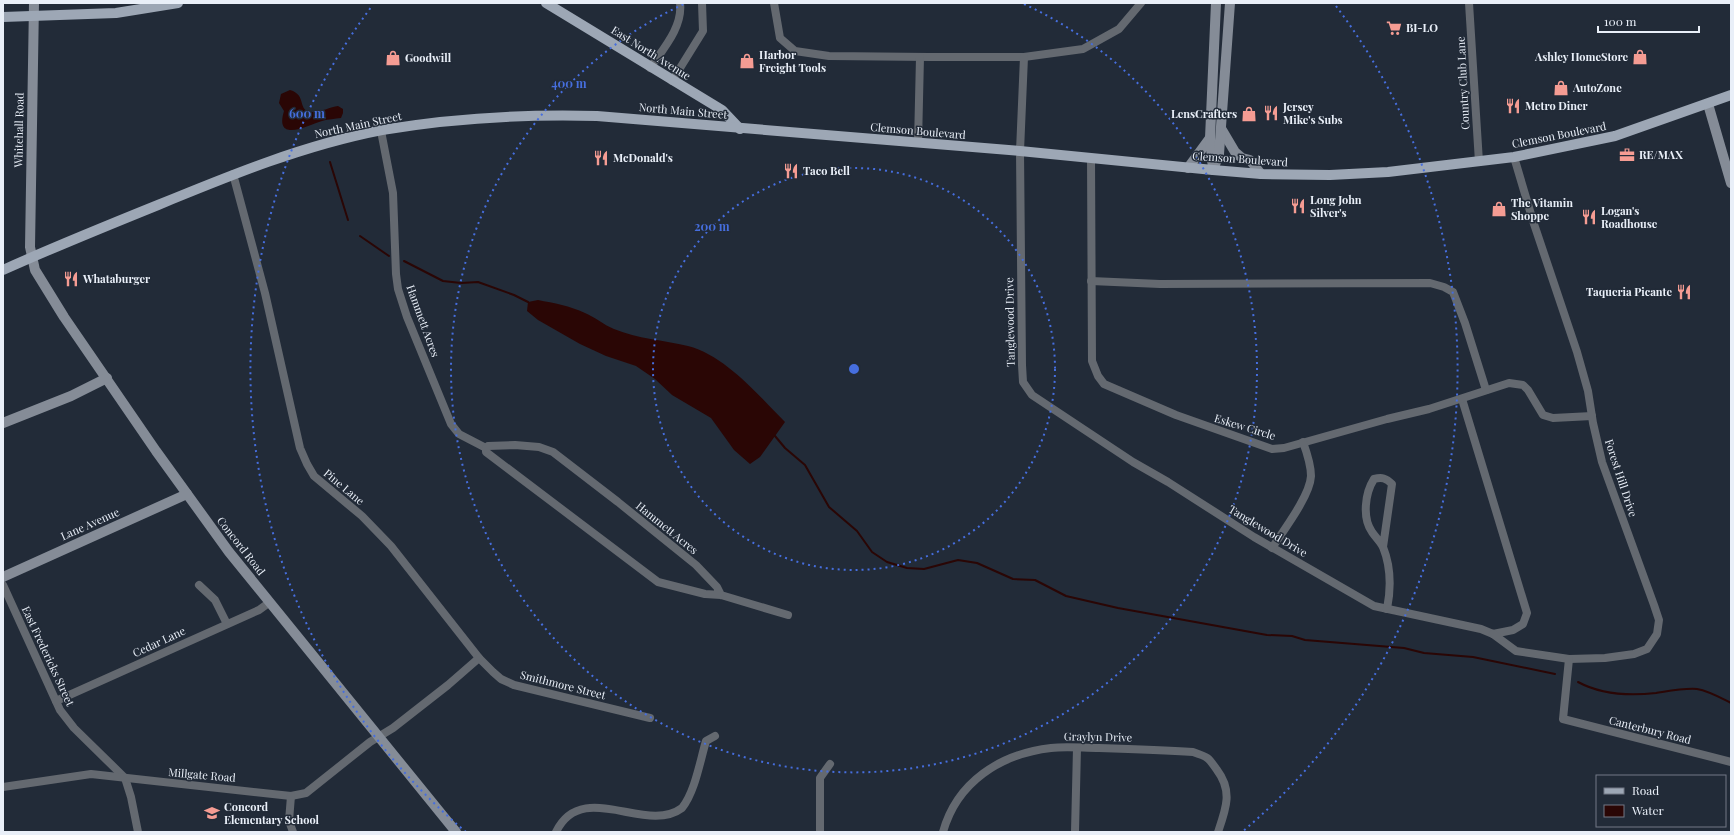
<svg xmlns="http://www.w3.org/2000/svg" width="1734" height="835" viewBox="0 0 1734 835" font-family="'Playfair Display',serif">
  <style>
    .water { fill: #2a0605 }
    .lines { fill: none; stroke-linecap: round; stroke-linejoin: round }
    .stream { stroke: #2a0605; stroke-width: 2 }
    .street { stroke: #646970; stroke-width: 8 }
    .secondary { stroke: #858c97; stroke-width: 10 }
    .primary { stroke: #9da7b5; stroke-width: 10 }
    .ring { fill: none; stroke: #466ede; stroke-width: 2; stroke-dasharray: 2 4 }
    .labels { text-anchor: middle; stroke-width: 3; stroke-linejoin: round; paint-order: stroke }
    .poi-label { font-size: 11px; font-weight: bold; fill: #e9eff8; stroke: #222b38; text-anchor: start }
    .street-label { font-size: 11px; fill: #e9eff8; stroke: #222b38 }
    .centre { fill: #466ede; stroke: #222b38; stroke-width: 2 }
    .ring-label { font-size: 12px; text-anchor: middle; font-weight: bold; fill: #466ede; stroke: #222b38; stroke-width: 3; stroke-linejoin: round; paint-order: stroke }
  </style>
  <rect width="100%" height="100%" fill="#222b38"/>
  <g class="water">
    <path d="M290 90C308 95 296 112 313 112 320 112 331 107 338 106L343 109V113L341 118C335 119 328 119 322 121 309 125 274 144 284 111L279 103 281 94Z"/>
    <path d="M538 300C554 303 570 306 585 313 595 317 604 325 614 329 638 339 663 340 688 346 726 356 758 395 785 422L760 457 750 464 734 450 711 418 672 395 655 379 636 366 606 356 580 344 538 320 527 311 528 302Z"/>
  </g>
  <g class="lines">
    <g class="stream">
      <path d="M330 162 348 220"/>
      <path d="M360 236 389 256"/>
      <path d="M404 261 443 281 461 283 478 282 514 295 528 302"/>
      <path d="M775 436 785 448 805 465 829 507 857 531 872 552 887 562 907 568 924 569 958 560 977 563 1013 579 1035 580 1066 596 1118 608 1267 635 1292 636 1305 640 1404 648 1424 653 1473 657 1555 674"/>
      <path d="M1578 682C1602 695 1629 696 1656 693 1669 691 1684 688 1697 689 1709 691 1721 698 1731 703"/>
    </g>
    <g class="street">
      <path d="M774 3 780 38 795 51 829 56 929 57H1024L1083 49 1119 29 1141 3"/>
      <path d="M1469 3 1479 162"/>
      <path d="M1024 57 1020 151 1022 365 1023 382 1032 395 1133 462 1168 482 1254 537 1374 606 1481 629 1493 634 1513 630 1523 624 1527 613 1462 399"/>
      <path d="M650 68C663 49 683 27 680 3"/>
      <path d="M672 81 703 31 702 3"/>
      <path d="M381 131 393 193 396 274 398 289 407 317 451 424 459 434 486 448"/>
      <path d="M918 143 920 57"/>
      <path d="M1091 158 1092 361 1098 376 1104 384 1176 415 1272 449 1284 448 1387 419 1429 409 1509 383 1523 385 1528 390 1543 415 1553 418 1592 416"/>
      <path d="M233 174 265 293 300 448 307 464 314 476 362 516 391 546 479 658 493 672 501 679 514 685 650 718"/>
      <path d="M1091 281 1160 284 1430 283 1444 287 1453 292 1465 323 1486 390"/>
      <path d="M1383 547 1392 484C1386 478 1382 477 1374 479 1365 493 1362 518 1372 532 1376 538 1380 541 1383 547 1391 567 1391 589 1387 609"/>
      <path d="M1272 548C1283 531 1310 496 1311 476 1311 465 1307 453 1303 442"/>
      <path d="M3 585 60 710 74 728 125 778 131 797 138 832"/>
      <path d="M199 585 215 600 227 624"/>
      <path d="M721 595 717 587 696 565 618 502 553 452 539 447 515 445 488 446 486 448V452L658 582 705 594 721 595 788 615"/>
      <path d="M1493 634 1516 651 1569 659 1605 658 1634 654 1647 649 1657 634 1659 620 1654 605 1602 462 1593 423 1588 391 1577 352 1533 221 1514 157"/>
      <path d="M1569 659 1563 719 1731 762"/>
      <path d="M56 701 259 610 270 602"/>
      <path d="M3 787 91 774 291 796 306 793 370 742 393 728 448 685 479 658"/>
      <path d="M291 796 289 821 293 832"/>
      <path d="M556 832C582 778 646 835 682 808 695 792 700 761 706 741L715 736"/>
      <path d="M820 832V778L830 764"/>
      <path d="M943 832C957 782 1000 754 1051 748 1066 746 1083 748 1099 748 1131 749 1162 750 1193 752 1208 757 1208 757 1217 770 1233 791 1226 809 1218 832"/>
      <path d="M1075 832 1077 748"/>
    </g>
    <g class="secondary">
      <path d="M34 3 30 247 35 270 64 317 156 451 229 552 456 832"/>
      <path d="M1708 104 1731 183"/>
      <path d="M1222 130 1235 152 1242 158 1250 160 1261 174"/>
      <path d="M1188 168 1210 138"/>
      <path d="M1213 169 1210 138 1216 3"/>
      <path d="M1213 170 1219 154 1230 3"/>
      <path d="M3 423 71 396 107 378"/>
      <path d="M3 577 187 494"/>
    </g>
    <g class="primary">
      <path d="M546 3 722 110 740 129"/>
      <path d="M3 17 116 13 178 3"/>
      <path d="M3 270C54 247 106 226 158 205 231 175 304 145 382 130 454 118 524 114 597 116L1020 151 1213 170 1261 174 1330 175 1388 172 1514 157 1615 136 1731 95"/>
    </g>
  </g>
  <g class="ring">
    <circle cx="854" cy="369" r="201"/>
    <path d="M1024 4A403 403 0 1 1 684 4"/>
    <path d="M466 832A604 604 0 0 1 372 6M1336 6A604 604 0 0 1 1242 832"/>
  </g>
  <defs>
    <g id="supermarket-bare" transform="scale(1.2)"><path d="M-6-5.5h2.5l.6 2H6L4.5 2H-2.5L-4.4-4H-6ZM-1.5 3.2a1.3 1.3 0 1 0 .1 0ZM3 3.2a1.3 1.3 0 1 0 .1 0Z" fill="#f59c93" stroke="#222b38" stroke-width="2.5" paint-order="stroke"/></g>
    <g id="shop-bare" transform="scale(1.2)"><path d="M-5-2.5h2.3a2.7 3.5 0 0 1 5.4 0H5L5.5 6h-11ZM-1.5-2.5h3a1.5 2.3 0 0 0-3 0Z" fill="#f59c93" stroke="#222b38" stroke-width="2.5" paint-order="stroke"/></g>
    <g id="restaurant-bare" transform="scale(1.2)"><path d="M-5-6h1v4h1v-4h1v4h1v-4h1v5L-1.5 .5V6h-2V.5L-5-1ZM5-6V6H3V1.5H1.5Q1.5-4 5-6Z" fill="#f59c93" stroke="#222b38" stroke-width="2.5" paint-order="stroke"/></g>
    <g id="office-bare" transform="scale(1.2)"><path d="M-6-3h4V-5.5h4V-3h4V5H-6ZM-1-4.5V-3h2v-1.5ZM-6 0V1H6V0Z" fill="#f59c93" stroke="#222b38" stroke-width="2.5" paint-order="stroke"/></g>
    <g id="school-bare" transform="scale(1.2)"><path d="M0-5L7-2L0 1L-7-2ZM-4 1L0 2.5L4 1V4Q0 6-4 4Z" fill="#f59c93" stroke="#222b38" stroke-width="2.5" paint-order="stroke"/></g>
  </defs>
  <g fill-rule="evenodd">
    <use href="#supermarket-bare" x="1394" y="28"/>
    <use href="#shop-bare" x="1640" y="57"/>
    <use href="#shop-bare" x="393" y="58"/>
    <use href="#shop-bare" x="747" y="61"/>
    <use href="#shop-bare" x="1561" y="88"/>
    <use href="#restaurant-bare" x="1513" y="106"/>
    <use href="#restaurant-bare" x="1271" y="113"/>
    <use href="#shop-bare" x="1249" y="114"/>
    <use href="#office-bare" x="1627" y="155"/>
    <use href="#restaurant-bare" x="601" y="158"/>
    <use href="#restaurant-bare" x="791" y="171"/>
    <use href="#restaurant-bare" x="1298" y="206"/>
    <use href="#shop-bare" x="1499" y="209"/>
    <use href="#restaurant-bare" x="1589" y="217"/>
    <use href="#restaurant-bare" x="71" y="279"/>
    <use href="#restaurant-bare" x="1684" y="292"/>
    <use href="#school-bare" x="212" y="813"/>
  </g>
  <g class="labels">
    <g class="poi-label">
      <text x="1406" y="32">BI-LO</text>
      <text x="759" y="59">Harbor<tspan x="759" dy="13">Freight Tools</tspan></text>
      <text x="1628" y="61" text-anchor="end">Ashley HomeStore</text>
      <text x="405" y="62">Goodwill</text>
      <text x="1573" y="92">AutoZone</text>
      <text x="1525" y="110">Metro Diner</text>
      <text x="1283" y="111">Jersey<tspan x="1283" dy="13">Mike's Subs</tspan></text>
      <text x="1237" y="118" text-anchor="end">LensCrafters</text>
      <text x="1639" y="159">RE/MAX</text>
      <text x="613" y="162">McDonald's</text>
      <text x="803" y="175">Taco Bell</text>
      <text x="1310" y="204">Long John<tspan x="1310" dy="13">Silver's</tspan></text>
      <text x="1511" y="207">The Vitamin<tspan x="1511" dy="13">Shoppe</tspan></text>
      <text x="1601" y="215">Logan's<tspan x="1601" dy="13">Roadhouse</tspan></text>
      <text x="83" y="283">Whataburger</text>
      <text x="1672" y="296" text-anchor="end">Taqueria Picante</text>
      <text x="224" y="811">Concord<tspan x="224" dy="13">Elementary School</tspan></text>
    </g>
    <g class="street-label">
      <text transform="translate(651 53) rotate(32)" y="4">East North Avenue</text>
      <text transform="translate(1463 83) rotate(-93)" y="4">Country Club Lane</text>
      <text transform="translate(683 111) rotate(5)" y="4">North Main Street</text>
      <text transform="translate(358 125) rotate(-12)" y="4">North Main Street</text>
      <text transform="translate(19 130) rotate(-89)" y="4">Whitehall Road</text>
      <text transform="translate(918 131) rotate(5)" y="4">Clemson Boulevard</text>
      <text transform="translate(1559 135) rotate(-11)" y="4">Clemson Boulevard</text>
      <text transform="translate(1240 159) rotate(4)" y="4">Clemson Boulevard</text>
      <text transform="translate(423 321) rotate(70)" y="4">Hammett Acres</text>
      <text transform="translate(1010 322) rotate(-91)" y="4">Tanglewood Drive</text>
      <text transform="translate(1245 427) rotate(17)" y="4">Eskew Circle</text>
      <text transform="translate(1621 478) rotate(72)" y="4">Forest Hill Drive</text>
      <text transform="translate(344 487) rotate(40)" y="4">Pine Lane</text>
      <text transform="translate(90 524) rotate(-24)" y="4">Lane Avenue</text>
      <text transform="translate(667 528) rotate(39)" y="4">Hammett Acres</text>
      <text transform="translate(1268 531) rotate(31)" y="4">Tanglewood Drive</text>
      <text transform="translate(241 546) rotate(52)" y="4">Concord Road</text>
      <text transform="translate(159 642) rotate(-25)" y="4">Cedar Lane</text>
      <text transform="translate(48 656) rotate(65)" y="4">East Fredericks Street</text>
      <text transform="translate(563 685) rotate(14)" y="4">Smithmore Street</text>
      <text transform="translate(1650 730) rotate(14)" y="4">Canterbury Road</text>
      <text transform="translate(1098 737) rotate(1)" y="4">Graylyn Drive</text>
      <text transform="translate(202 775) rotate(5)" y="4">Millgate Road</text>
    </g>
  </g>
  <circle cx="854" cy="369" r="6" class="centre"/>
  <g class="ring-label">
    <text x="569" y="88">400 m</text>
    <text x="307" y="118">600 m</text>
    <text x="712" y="231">200 m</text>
  </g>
  <rect width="1734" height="835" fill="none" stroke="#e9eff8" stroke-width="8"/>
  <rect x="1596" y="775" width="130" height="52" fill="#222b38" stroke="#727985"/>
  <rect x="1604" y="788" width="20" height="6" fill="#9da7b5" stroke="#727985"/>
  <text x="1632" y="795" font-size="12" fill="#e9eff8">Road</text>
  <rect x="1604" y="805" width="20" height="12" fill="#2a0605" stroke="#727985"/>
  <text x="1632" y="815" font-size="12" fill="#e9eff8">Water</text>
  <path d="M1598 26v6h101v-6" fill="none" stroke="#e9eff8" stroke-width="2"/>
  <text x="1604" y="26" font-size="12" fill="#e9eff8" stroke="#222b38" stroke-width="3" paint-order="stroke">100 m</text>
</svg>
